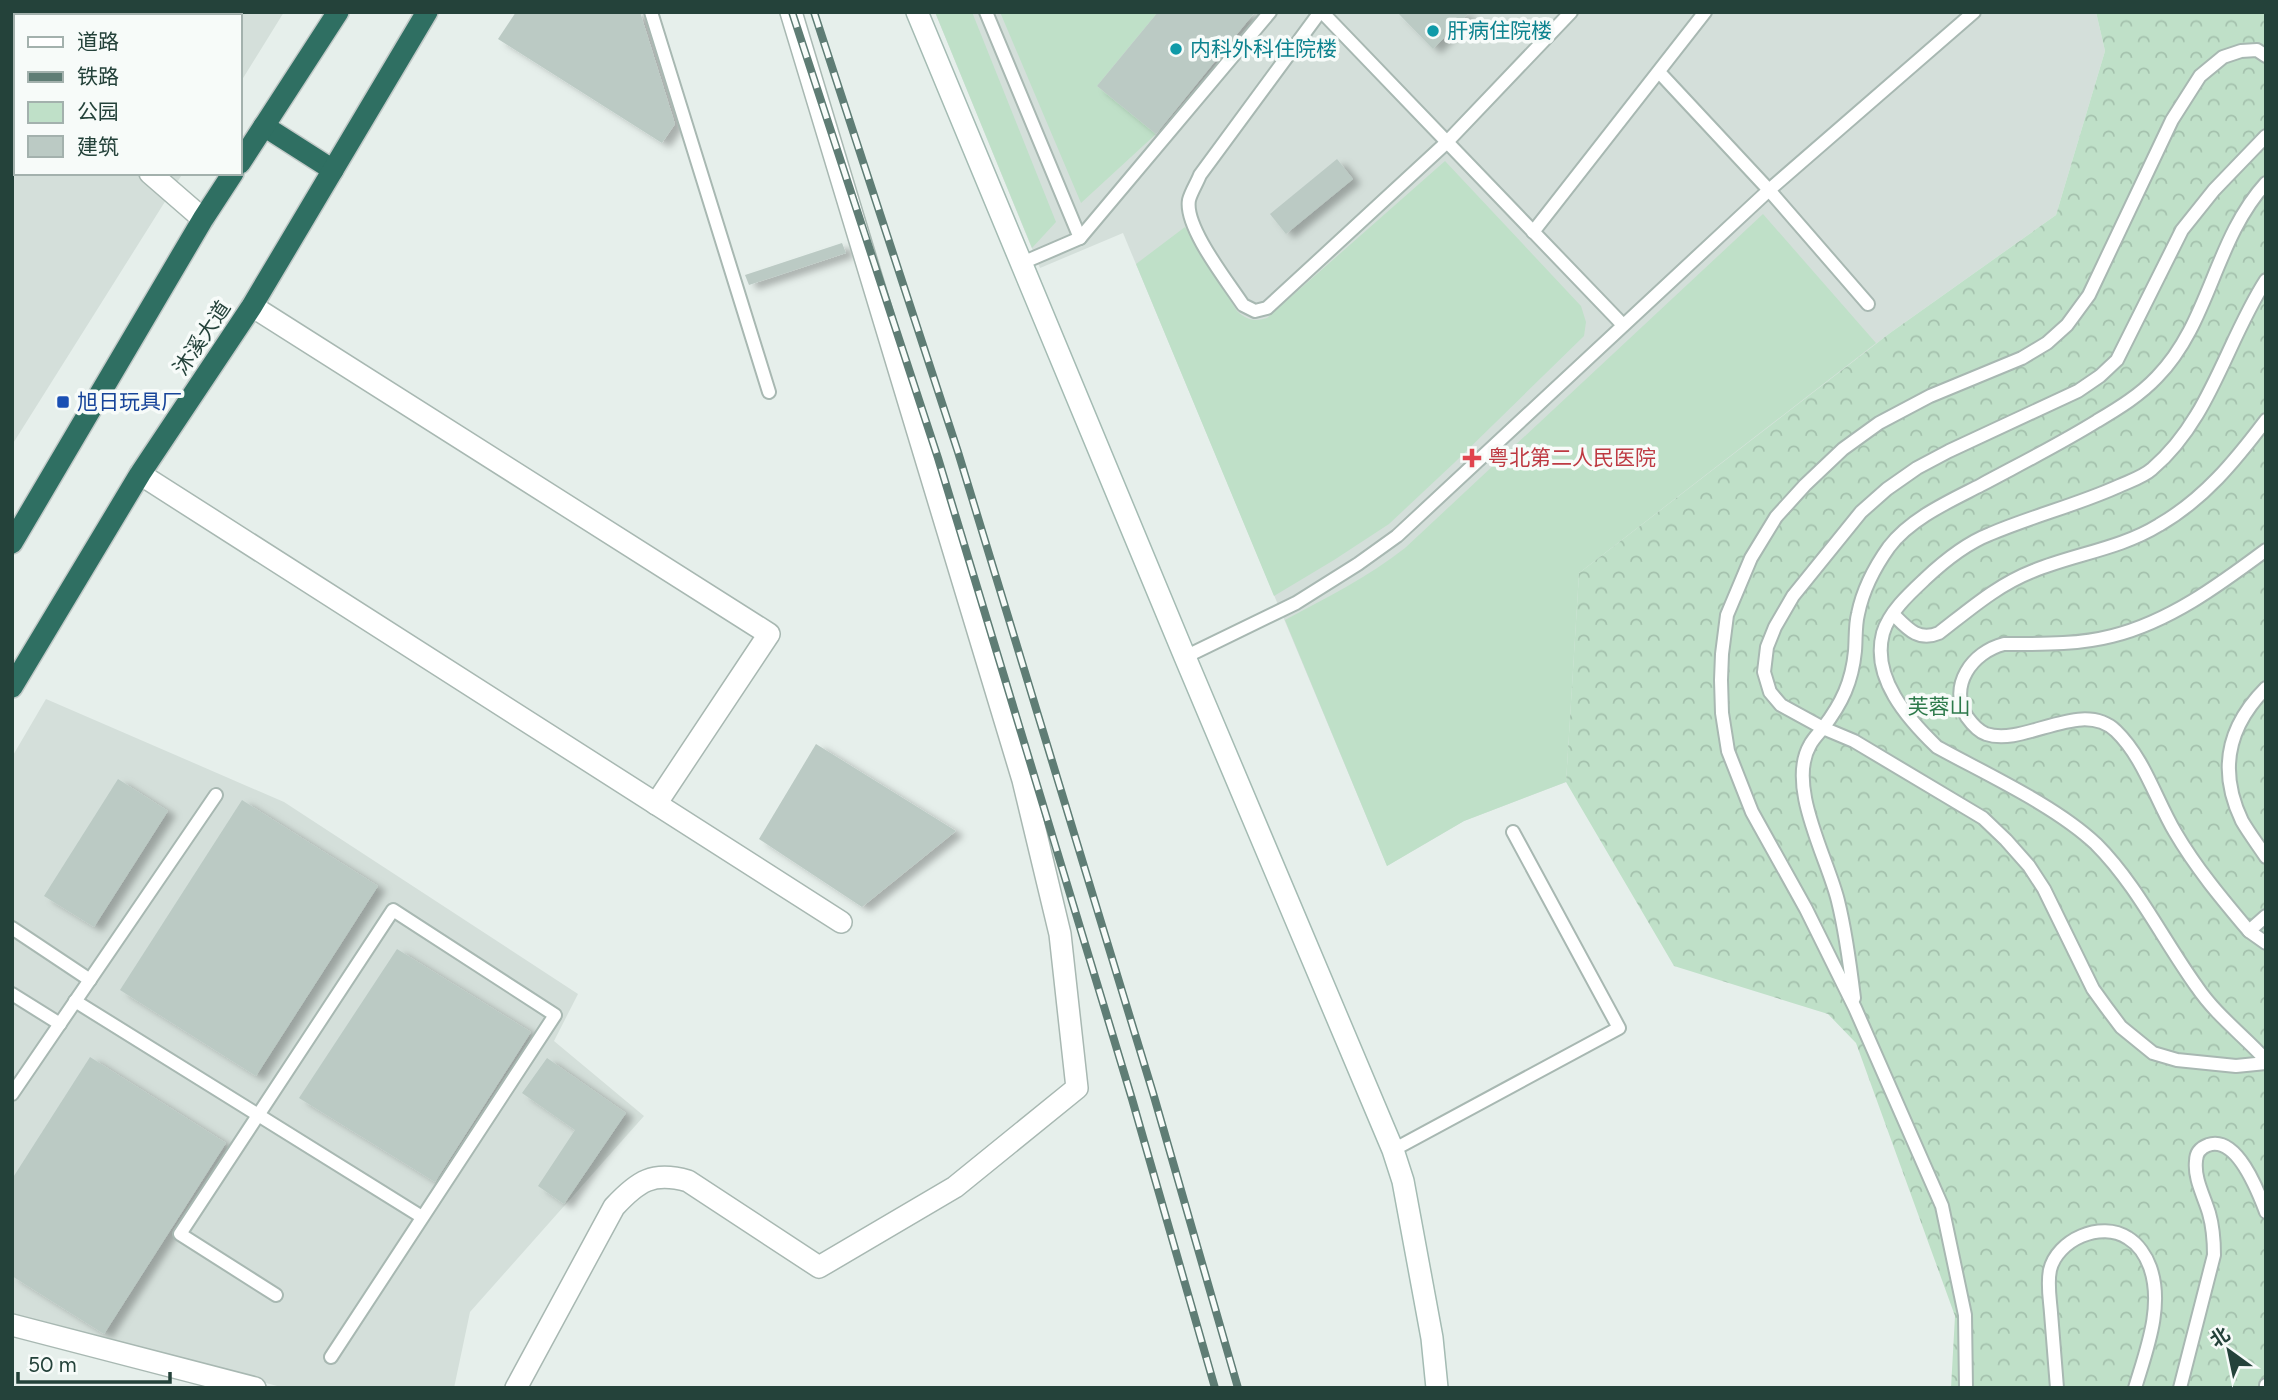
<svg xmlns="http://www.w3.org/2000/svg" width="2278" height="1400" viewBox="0 0 2278 1400" font-family="Figtree,'Noto Sans SC',sans-serif">
  <style>
    .built { fill: #d4dfda }
    .green { fill: #bfe0c8 }
    .forest { fill: url(#forest-crowns) }
    .building { fill: #bbcac4; filter: url(#shadow) }
    .lines { fill: none; stroke-linecap: round; stroke-linejoin: round }
    .lane-casing { stroke: #a8b8b2; stroke-width: 16 }
    .street-casing { stroke: #a8b8b2; stroke-width: 24 }
    .secondary-casing { stroke: #a4bbb3; stroke-width: 24 }
    .highway-casing { stroke: #c2cac8; stroke-width: 24 }
    .lane { stroke: #fff; stroke-width: 12 }
    .street { stroke: #fff; stroke-width: 21 }
    .secondary { stroke: #fff; stroke-width: 21 }
    .highway { stroke: #2f6f62; stroke-width: 21 }
    .rail-casing { stroke: #5f7d75; stroke-width: 8 }
    .rail { stroke: #f7fbf9; stroke-width: 5; stroke-dasharray: 16; stroke-linecap: butt }
    .culture-dot { fill: #0f9aa8; stroke: #f7fbf9; stroke-width: 2.5 }
    .transit-dot { fill: #1a4fb4; stroke: #f7fbf9; stroke-width: 2.5 }
    .health-dot { fill: #e0444e; stroke: #f7fbf9; stroke-width: 2.5 }
    .labels { text-anchor: middle; stroke-width: 7; stroke-linejoin: round; paint-order: stroke }
    .culture-label { font-size: 21px; fill: #0d838f; stroke: #f7fbf9; text-anchor: start }
    .street-label { font-size: 21px; fill: #24423a; stroke: #f7fbf9 }
    .transit-label { font-size: 21px; fill: #164399; stroke: #f7fbf9; text-anchor: start }
    .health-label { font-size: 21px; fill: #be3a42; stroke: #f7fbf9; text-anchor: start }
    .park-label { font-size: 21px; fill: #2d7a4b; stroke: #f7fbf9 }
  </style>
  <defs>
    <pattern id="forest-crowns" width="20" height="18" patternUnits="userSpaceOnUse" patternTransform="scale(1.75)"><rect width="20" height="18" fill="#bfe0c8"/><path d="M2 6a3 3 0 1 1 6 0M12 15a3 3 0 1 1 6 0" fill="none" stroke="#a4c1ad"/></pattern>
    <filter id="shadow"><feDropShadow dx="8" dy="4.5" stdDeviation="3.5" flood-color="#0004"/></filter>
  </defs>
  <rect width="100%" height="100%" fill="#e6efeb"/>
  <g class="built">
    <path d="M12 12H284L240 83V16H16V173H183L12 445Z"/>
    <path d="M935 12H2096L2105 51 2056 215 1890 333 1579 573 1566 782 1464 821 1387 866 1123 233 1040 268Z"/>
    <path d="M46 699 284 802 578 994 554 1041 644 1116 470 1312 454 1388H285L12 1317V757Z"/>
  </g>
  <g class="green">
    <path d="M935 12H972L1056 222 1032 248Z"/>
    <path d="M1000 12H1158L1097 86 1156 134 1081 203Z"/>
    <path d="M1445 161 1581 306 1586 322 1584 336 1454 463 1389 524 1334 560 1274 596 1136 264 1185 227 1237 311C1247 320 1254 322 1267 318Z"/>
    <path d="M1763 214 1876 343 1579 573 1566 782 1464 821 1387 866 1285 620C1326 598 1368 577 1405 548Z"/>
  </g>
  <path class="forest" d="M2096 12H2266V1388H1951L1955 1316 1856 1043 1828 1014 1674 966 1566 782 1579 573 1890 333 2056 215 2105 51Z"/>
  <g class="building">
    <path d="M516 12H640L675 124 662 143 498 39Z"/>
    <path d="M1158 12H1255L1156 134 1097 86Z"/>
    <path d="M1397 12H1470L1433 49Z"/>
    <path d="M1337 159 1353 179 1286 234 1270 214Z"/>
    <path d="M842 243 846 253 749 285 745 275Z"/>
    <path d="M816 744 956 831 862 907 759 839Z"/>
    <path d="M118 779 168 811 94 927 44 896Z"/>
    <path d="M242 800 378 886 256 1076 120 990Z"/>
    <path d="M397 949 531 1032 435 1182 299 1098Z"/>
    <path d="M90 1057 226 1143 104 1334 12 1276V1179Z"/>
    <path d="M547 1058 626 1113 564 1204 538 1186 575 1130 522 1093Z"/>
  </g>
  <g class="lines">
    <g class="lane-casing">
      <g id="lane">
        <path d="M651 12 769 392"/>
        <path d="M986 12 1080 238"/>
        <path d="M1320 12 1200 175C1197 183 1191 192 1189 200 1184 227 1228 282 1243 305L1255 311 1267 308 1446 143 1571 12"/>
        <path d="M1322 12 1623 325"/>
        <path d="M1659 72 1769 190 1868 304"/>
        <path d="M2266 136 2214 190 2182 230 2117 360 2100 376 2078 391 1949 451 1917 468 1887 489 1861 512 1793 596 1775 627 1767 647 1764 672 1770 692 1781 705 1823 728C1842 703 1852 682 1855 651 1856 639 1855 626 1858 614 1863 589 1874 568 1889 547 1911 518 1950 501 1981 485 2020 464 2060 444 2097 421 2119 408 2140 395 2157 377 2210 323 2214 240 2266 183"/>
        <path d="M1533 232 1705 12"/>
        <path d="M1022 263 1080 238 1270 12"/>
        <path d="M2266 280C2226 342 2210 420 2152 469 2143 477 2130 481 2119 486 2077 505 2032 516 1990 534 1967 543 1943 562 1925 579 1910 593 1889 612 1883 633 1871 678 1908 719 1937 747 1986 774 2056 806 2096 844 2137 885 2163 940 2197 987 2216 1015 2243 1035 2266 1060"/>
        <path d="M2266 550C2219 585 2169 622 2112 636 2077 645 2040 644 2004 644 1972 652 1948 686 1967 717 1972 724 1978 731 1986 734 2025 747 2081 698 2116 731 2144 758 2156 800 2175 832 2196 868 2222 899 2249 931L2266 916"/>
        <path d="M1893 614C1907 628 1918 642 1939 633 1969 610 1997 585 2033 571 2074 554 2120 549 2159 525 2204 499 2235 461 2266 420"/>
        <path d="M1185 657 1296 603 1358 564 1397 536 1769 190 1974 12"/>
        <path d="M2266 688C2227 727 2218 771 2242 821 2249 833 2258 845 2266 857"/>
        <path d="M12 928 90 980"/>
        <path d="M2249 931 2266 943"/>
        <path d="M12 994 60 1024"/>
        <path d="M1854 998C1850 965 1846 933 1838 901 1828 859 1786 786 1810 745 1813 739 1819 733 1823 728L1854 741 1983 818 2006 840 2029 866 2044 889 2093 989 2106 1007 2121 1027 2153 1053 2177 1060 2236 1066 2266 1063"/>
        <path d="M75 1001 422 1217"/>
        <path d="M12 1094 216 795"/>
        <path d="M1393 1150 1619 1028 1513 832"/>
        <path d="M276 1295 180 1234 393 910 555 1015 331 1357"/>
        <path d="M1966 1388 1965 1315 1942 1206 1855 1008 1806 909 1752 812 1728 751 1722 713 1721 680 1722 654 1727 615 1751 558 1776 517 1805 485 1843 449 1879 423 1930 396 2022 358 2047 343 2067 325 2089 295 2172 120 2200 76 2223 57 2241 51 2257 50 2266 56"/>
        <path d="M2057 1388C2055 1363 2053 1338 2051 1313 2050 1299 2047 1284 2050 1270 2057 1240 2101 1220 2128 1238 2138 1244 2146 1256 2150 1267 2164 1306 2146 1351 2135 1388"/>
        <path d="M2180 1388 2214 1255C2214 1240 2213 1227 2209 1213 2204 1196 2194 1179 2196 1161 2196 1153 2200 1148 2208 1145 2237 1135 2258 1191 2266 1212"/>
        <path d="M2266 1388V1385"/>
      </g>
    </g>
    <g class="street-casing">
      <g id="street">
        <path d="M77 16 80 12"/>
        <path d="M12 86 16 89"/>
        <path d="M150 173 203 219"/>
        <path d="M252 306 769 634 656 804"/>
        <path d="M140 474 841 922"/>
        <path d="M12 1325 255 1388"/>
        <path d="M516 1388 614 1207C638 1181 653 1171 688 1181L819 1267 955 1187 1077 1088 1060 934 1023 780 791 12"/>
      </g>
    </g>
    <g class="secondary-casing">
      <path id="secondary" d="M917 12 1185 657 1393 1150 1403 1181 1432 1338 1437 1388"/>
    </g>
    <g class="highway-casing">
      <g id="highway">
        <path d="M264 126 333 170"/>
        <path d="M240 163 338 12"/>
        <path d="M12 543 203 219 233 173"/>
        <path d="M12 687 140 474 252 306 427 12"/>
      </g>
    </g>
    <use href="#lane" class="lane"/>
    <use href="#street" class="street"/>
    <use href="#secondary" class="secondary"/>
    <use href="#highway" class="highway"/>
    <g class="rail-casing">
      <g id="rail">
        <path d="M792 12 938 458 1132 1099 1215 1388"/>
        <path d="M814 12 958 452 1153 1093 1238 1388"/>
      </g>
    </g>
    <use href="#rail" class="rail"/>
  </g>
  <g class="culture-dot">
    <circle cx="1433" cy="31" r="7"/>
    <circle cx="1176" cy="49" r="7"/>
  </g>
  <rect class="transit-dot" x="56" y="395" width="14" height="14" rx="3.5"/>
  <path class="health-dot" d="M1468.5 447.5h7v7h7v7h-7v7h-7v-7h-7v-7h7z"/>
  <g class="labels">
    <g class="culture-label">
      <text x="1447" y="38">肝病住院楼</text>
      <text x="1190" y="56">内科外科住院楼</text>
    </g>
    <g class="street-label">
      <text transform="translate(202 338) rotate(-56)" y="7">沐溪大道</text>
    </g>
    <g class="transit-label">
      <text x="77" y="409">旭日玩具厂</text>
    </g>
    <g class="health-label">
      <text x="1488" y="465">粤北第二人民医院</text>
    </g>
    <g class="park-label">
      <text x="1939" y="714">芙蓉山</text>
    </g>
  </g>
  <rect width="2278" height="1400" fill="none" stroke="#24423a" stroke-width="28"/>
  <rect x="14" y="14" width="228" height="161" fill="#f7fbf9" stroke="#a3b1ad" stroke-width="2"/>
  <rect x="28" y="37" width="35" height="10" fill="#ffffff" stroke="#a3b1ad" stroke-width="2"/>
  <text x="77" y="49" font-size="21" fill="#24423a">道路</text>
  <rect x="28" y="72" width="35" height="10" fill="#5f7d75" stroke="#a3b1ad" stroke-width="2"/>
  <text x="77" y="84" font-size="21" fill="#24423a">铁路</text>
  <rect x="28" y="102" width="35" height="21" fill="#bfe0c8" stroke="#a3b1ad" stroke-width="2"/>
  <text x="77" y="119" font-size="21" fill="#24423a">公园</text>
  <rect x="28" y="136" width="35" height="21" fill="#bbcac4" stroke="#a3b1ad" stroke-width="2"/>
  <text x="77" y="154" font-size="21" fill="#24423a">建筑</text>
  <g transform="translate(2229 1351) rotate(327)" stroke="#f7fbf9" stroke-width="5" paint-order="stroke">
  <path d="M0-5L12 26L0 18L-12 26Z" fill="#24423a"/>
  <text y="-10" font-size="19" font-weight="bold" text-anchor="middle" fill="#24423a">北</text>
  </g>
  <path d="M18 1372v10h152v-10" fill="none" stroke="#24423a" stroke-width="3.5"/>
  <text x="28" y="1372" font-size="21" fill="#24423a" stroke="#f7fbf9" stroke-width="5" paint-order="stroke">50 m</text>
</svg>
